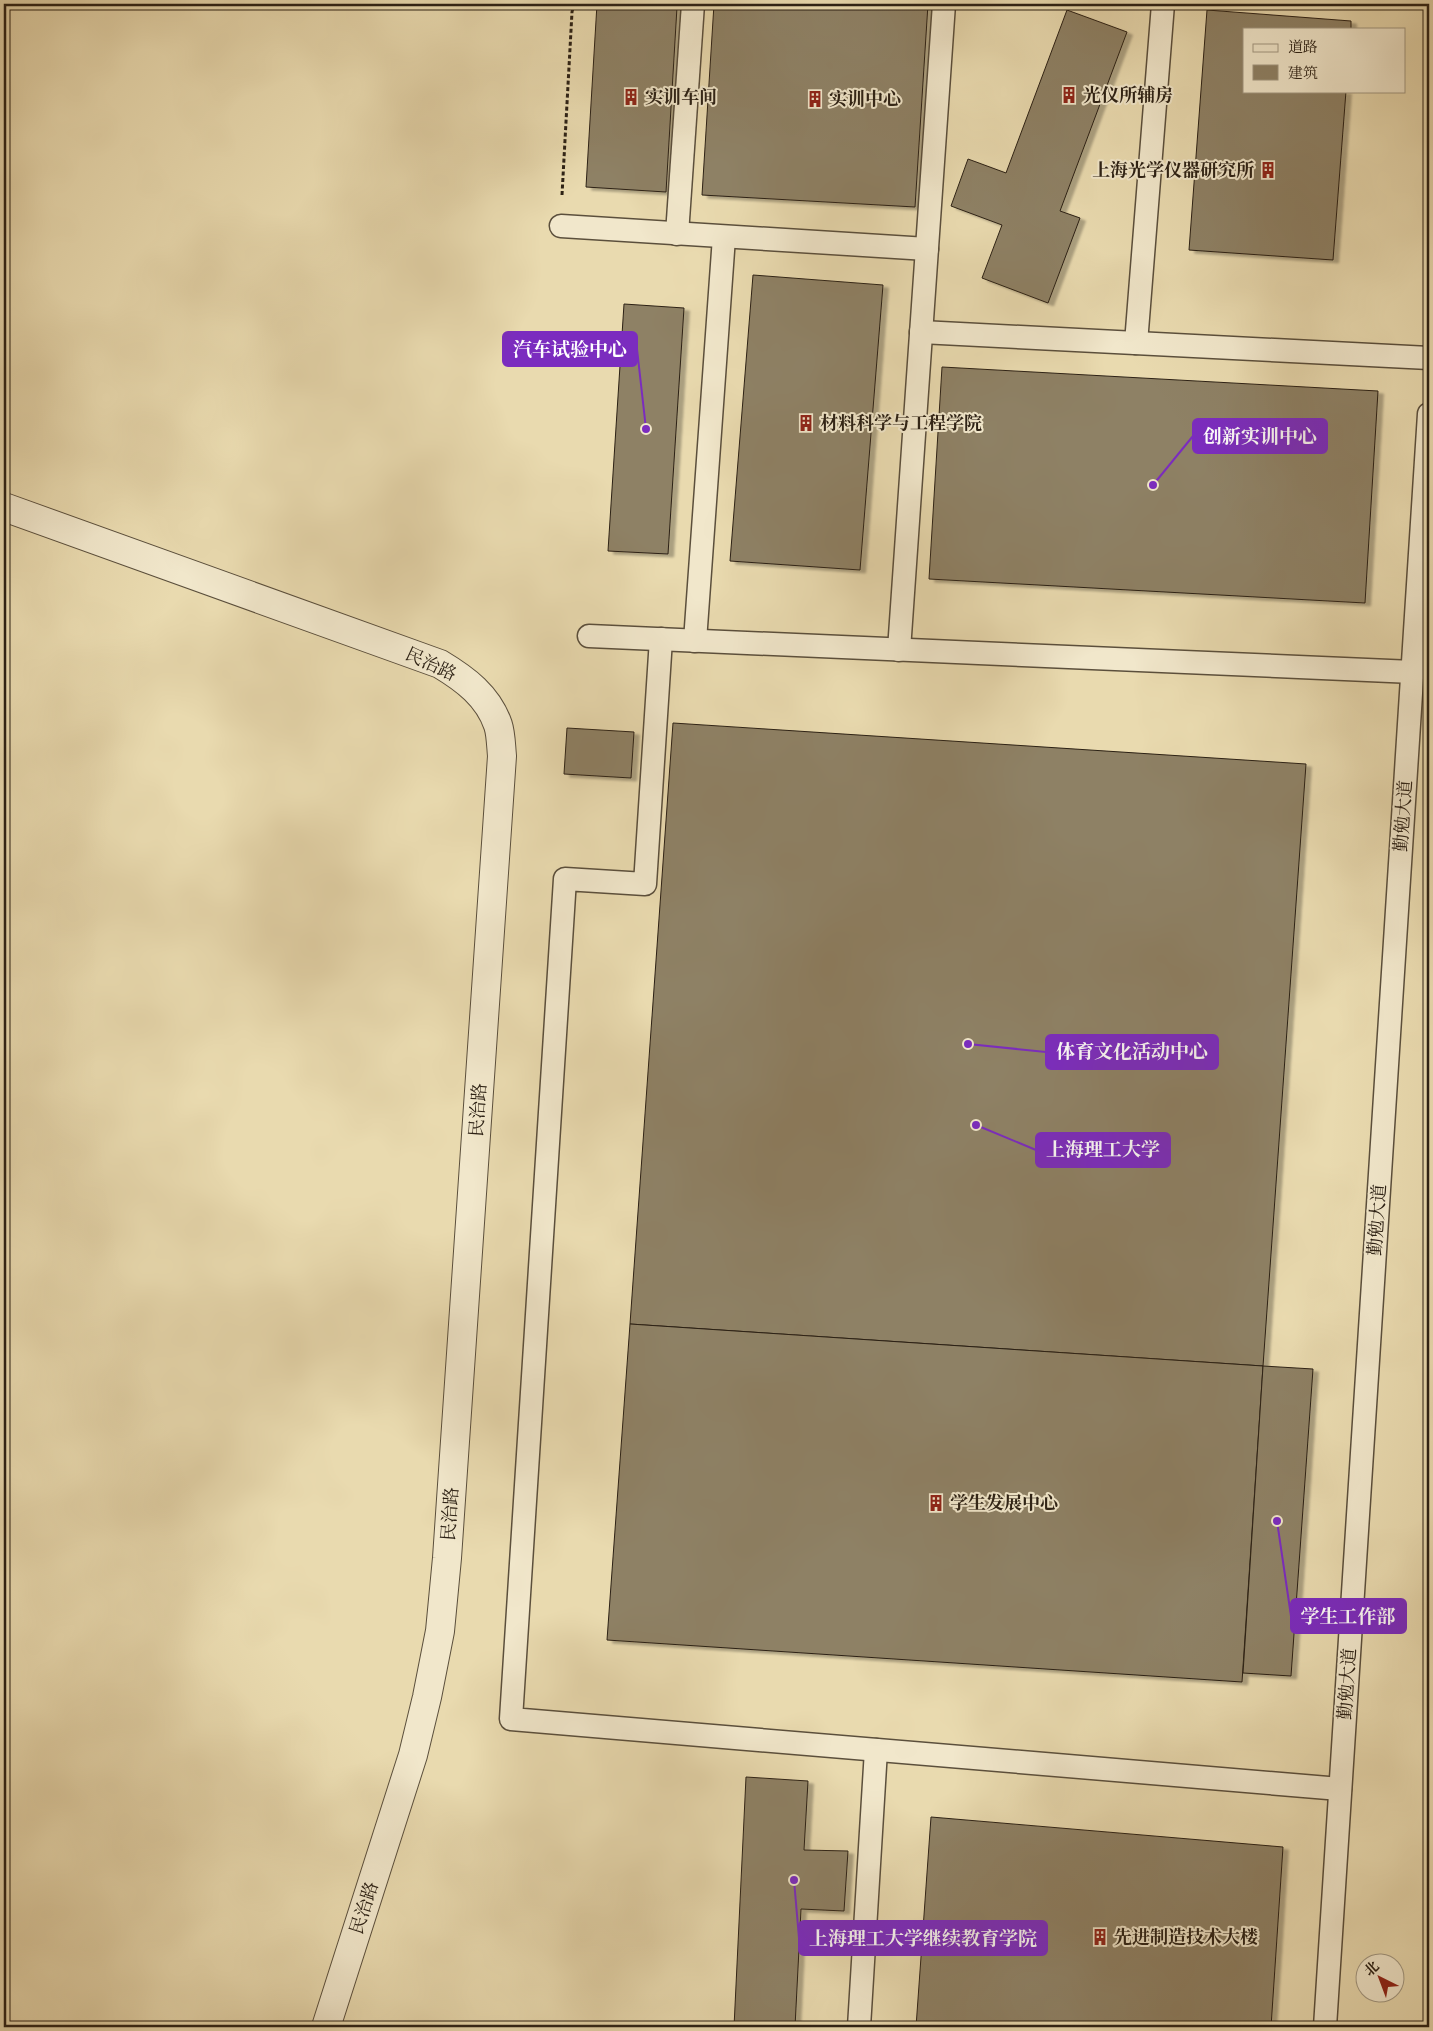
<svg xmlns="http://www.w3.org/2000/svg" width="1433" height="2031" viewBox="0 0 1433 2031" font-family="'IM FELL Great Primer','Noto Serif SC',serif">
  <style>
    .building { fill: #8e8165; stroke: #2c2115; filter: url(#shadow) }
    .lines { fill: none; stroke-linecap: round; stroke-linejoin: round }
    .lane-casing { stroke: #5b4f3c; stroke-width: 25 }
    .street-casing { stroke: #5b4f3c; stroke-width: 30 }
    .path { stroke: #2c2115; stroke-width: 3; stroke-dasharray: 4 2.5; stroke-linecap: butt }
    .lane { stroke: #f1e7cb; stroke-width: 22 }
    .street { stroke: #f1e7cb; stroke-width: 28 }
    .labels { text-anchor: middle; stroke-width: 4; stroke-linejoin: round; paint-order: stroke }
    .poi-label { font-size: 18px; font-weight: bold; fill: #2c2115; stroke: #f1e7cb; text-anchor: start }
    .street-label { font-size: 18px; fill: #2c2115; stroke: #f1e7cb }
    .leader { fill: none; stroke: #7b2cbf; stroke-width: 2 }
    .callout-dot { fill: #7b2cbf; stroke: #f1e7cb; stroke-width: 2 }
    .callout { fill: #7b2cbf; stroke: #7b2cbf; stroke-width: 2 }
    .callout-label { font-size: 19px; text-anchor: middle; font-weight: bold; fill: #fff }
  </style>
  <defs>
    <filter id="shadow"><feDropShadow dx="5.5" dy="3" stdDeviation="1" flood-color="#0004"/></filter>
  </defs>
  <rect width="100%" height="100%" fill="#e9daaf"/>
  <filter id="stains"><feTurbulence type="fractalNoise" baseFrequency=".004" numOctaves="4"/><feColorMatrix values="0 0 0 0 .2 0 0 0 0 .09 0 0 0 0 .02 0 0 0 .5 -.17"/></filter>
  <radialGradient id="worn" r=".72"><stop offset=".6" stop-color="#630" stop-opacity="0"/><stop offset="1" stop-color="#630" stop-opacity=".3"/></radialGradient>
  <g class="building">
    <path d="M597 4 677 7 666 192 586 187Z"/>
    <path d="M714 4H928L915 207 702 195Z"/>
    <path d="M1067 10 1127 32 1060 211 1080 218 1048 303 982 278 1002 225 951 206 968 159 1006 173Z"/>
    <path d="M1207 10 1351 21V29H1244V91H1346L1333 260 1189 250Z"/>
    <path d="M753 275 883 285 860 570 730 561Z"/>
    <path d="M624 304 684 308 668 554 608 551Z"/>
    <path d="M942 367 1378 391 1365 603 929 579Z"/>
    <path d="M673 723 1306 764 1263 1366 630 1324Z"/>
    <path d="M567 728 634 732 631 778 564 774Z"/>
    <path d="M630 1324 1263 1366 1242 1682 607 1640Z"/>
    <path d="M1263 1366 1313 1369 1291 1676 1243 1673Z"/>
    <path d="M746 1777 808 1781 804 1850 848 1851 844 1911 801 1909 795 2027H734Z"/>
    <path d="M931 1817 1283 1847 1271 2027H916Z"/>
  </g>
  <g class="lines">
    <g class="lane-casing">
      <g id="lane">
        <path d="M561 226 927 249"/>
        <path d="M677 234 693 4"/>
        <path d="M921 332 1429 358"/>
        <path d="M1136 343 1163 4"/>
        <path d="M589 636 1413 672"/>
        <path d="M661 639 645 884 565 879 511 1719 1340 1789"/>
        <path d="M695 641 724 237"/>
        <path d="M899 650 944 4"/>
        <path d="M859 2027 876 1750"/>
        <path d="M1325 2027 1429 414"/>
      </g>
    </g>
    <g class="street-casing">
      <path id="street" d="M4 507 440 664C465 679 488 696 498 725 501 734 501 746 502 756L447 1558 440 1631 427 1697 413 1755 326 2027"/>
    </g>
    <path class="path" d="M562 195 572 12 574 4"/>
    <use href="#lane" class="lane"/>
    <use href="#street" class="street"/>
  </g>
  <defs>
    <g id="building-bare" transform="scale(1.35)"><path d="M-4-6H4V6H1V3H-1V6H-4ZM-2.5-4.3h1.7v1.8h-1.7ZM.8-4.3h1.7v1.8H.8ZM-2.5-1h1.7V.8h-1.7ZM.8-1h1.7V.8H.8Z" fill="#8f2418" stroke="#f1e7cb" stroke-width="2.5" paint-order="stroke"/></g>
  </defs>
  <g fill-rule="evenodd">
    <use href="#building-bare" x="1069" y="95"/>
    <use href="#building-bare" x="631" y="97"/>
    <use href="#building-bare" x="815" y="99"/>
    <use href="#building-bare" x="1268" y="170"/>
    <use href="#building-bare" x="806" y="423"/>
    <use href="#building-bare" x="936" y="1503"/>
    <use href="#building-bare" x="1100" y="1937"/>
  </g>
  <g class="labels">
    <g class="poi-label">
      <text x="1083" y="101">光仪所辅房</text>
      <text x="645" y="103">实训车间</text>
      <text x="829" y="105">实训中心</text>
      <text x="1254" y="176" text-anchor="end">上海光学仪器研究所</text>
      <text x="820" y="429">材料科学与工程学院</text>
      <text x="950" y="1509">学生发展中心</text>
      <text x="1114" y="1943">先进制造技术大楼</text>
    </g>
    <g class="street-label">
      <text transform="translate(431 664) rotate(25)" y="6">民治路</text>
      <text transform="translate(1403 816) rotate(-86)" y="6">勤勉大道</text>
      <text transform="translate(478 1110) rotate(-86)" y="6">民治路</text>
      <text transform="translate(1377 1220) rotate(-86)" y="6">勤勉大道</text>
      <text transform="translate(450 1514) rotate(-86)" y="6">民治路</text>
      <text transform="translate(1347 1684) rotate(-86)" y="6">勤勉大道</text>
      <text transform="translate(364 1908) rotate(-72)" y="6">民治路</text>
    </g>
  </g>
  <path class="leader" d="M646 429L637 349M1153 485L1193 436M968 1044L1046 1052M976 1125L1036 1150M1277 1521L1291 1616M794 1880L799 1938"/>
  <g class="callout-dot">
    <circle cx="646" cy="429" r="5"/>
    <circle cx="1153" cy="485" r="5"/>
    <circle cx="968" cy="1044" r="5"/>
    <circle cx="976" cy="1125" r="5"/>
    <circle cx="1277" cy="1521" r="5"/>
    <circle cx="794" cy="1880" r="5"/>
  </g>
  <g class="callout">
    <rect x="503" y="332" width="134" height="34" rx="5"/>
    <rect x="1193" y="419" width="134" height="34" rx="5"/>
    <rect x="1046" y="1035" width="172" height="34" rx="5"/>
    <rect x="1036" y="1133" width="134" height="34" rx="5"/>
    <rect x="1291" y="1599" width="115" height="34" rx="5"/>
    <rect x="799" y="1921" width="248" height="34" rx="5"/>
  </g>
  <g class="callout-label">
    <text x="570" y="356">汽车试验中心</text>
    <text x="1260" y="443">创新实训中心</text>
    <text x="1132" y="1058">体育文化活动中心</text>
    <text x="1103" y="1156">上海理工大学</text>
    <text x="1348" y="1623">学生工作部</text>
    <text x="923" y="1945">上海理工大学继续教育学院</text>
  </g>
  <rect width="1433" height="2031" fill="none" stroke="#e9daaf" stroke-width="20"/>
  <rect x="5" y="5" width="1423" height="2021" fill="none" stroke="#2c2115" stroke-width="2.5"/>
  <rect x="10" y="10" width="1413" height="2011" fill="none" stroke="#2c2115"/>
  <rect x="1243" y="28" width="162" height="65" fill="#f1e7cb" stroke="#a29882"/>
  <rect x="1253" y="44" width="25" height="8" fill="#f1e7cb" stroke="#a29882"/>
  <text x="1288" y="52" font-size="15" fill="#2c2115">道路</text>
  <rect x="1253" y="65" width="25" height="15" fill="#8e8165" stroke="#a29882"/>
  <text x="1288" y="78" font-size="15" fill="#2c2115">建筑</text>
  <g transform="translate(1380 1978) rotate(318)"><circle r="24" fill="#f1e7cb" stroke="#a29882"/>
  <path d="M0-4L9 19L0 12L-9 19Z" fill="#8f2418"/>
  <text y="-8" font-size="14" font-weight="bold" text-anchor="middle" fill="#2c2115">北</text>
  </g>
  <rect width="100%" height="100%" filter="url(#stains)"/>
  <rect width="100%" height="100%" fill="url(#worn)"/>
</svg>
